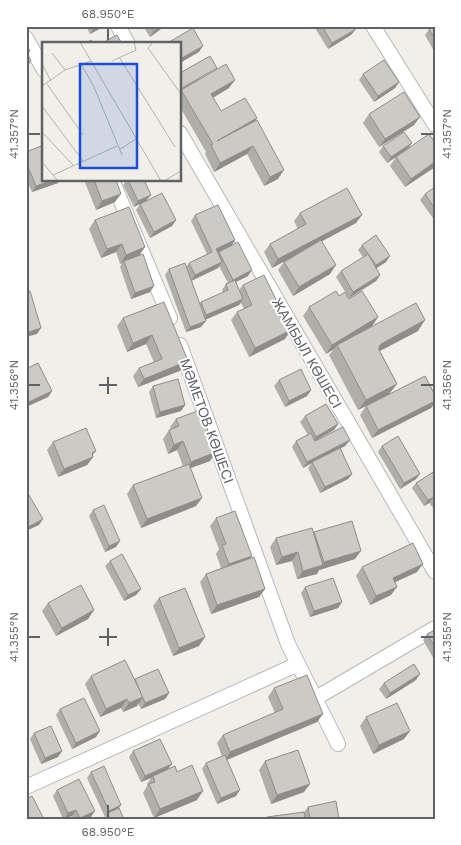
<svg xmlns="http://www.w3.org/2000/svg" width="461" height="845" viewBox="0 0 461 845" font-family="'Work Sans',sans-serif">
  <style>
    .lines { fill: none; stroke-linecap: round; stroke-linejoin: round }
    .street-casing { stroke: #b5b8bc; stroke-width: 16 }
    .street { stroke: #fff; stroke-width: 14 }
    .wall { fill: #afaea9; fill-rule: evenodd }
    .shaded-wall { fill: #8f8d8a }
    .building { fill: #cccac5; stroke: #8f8d8a }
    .ticks { fill: none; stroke: #5f6368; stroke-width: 2 }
    .labels { text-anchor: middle; stroke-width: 4; stroke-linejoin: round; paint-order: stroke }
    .street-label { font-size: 14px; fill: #5f6368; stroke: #fff }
    .inset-road { fill: none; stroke: #b3b3b1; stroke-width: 1 }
    .view { fill: #1d4ed8; fill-opacity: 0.15; stroke: #1d4ed8; stroke-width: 2.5 }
    .inset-edge { fill: none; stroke: #5f6368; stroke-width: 2.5 }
    .neatline { fill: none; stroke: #5f6368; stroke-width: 2 }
    .ticks-label { font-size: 12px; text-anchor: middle; fill: #5f6368 }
  </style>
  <rect width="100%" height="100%" fill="#f1efe8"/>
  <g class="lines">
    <g class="street-casing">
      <g id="street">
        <path d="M118 26 128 44"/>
        <path d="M373 26 435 125"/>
        <path d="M26 38 44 70"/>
        <path d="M180 133 435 572"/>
        <path d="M112 180 170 318"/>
        <path d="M180 345 288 644 338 744"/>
        <path d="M316 698 435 628"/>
        <path d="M26 787 298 664"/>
      </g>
    </g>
    <use href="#street" class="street"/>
  </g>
  <g class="wall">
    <path d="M86 26H105L90 34Z"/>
    <path d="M143 26H165L150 37Z"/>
    <path d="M316 26H354L351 35 328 49 315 28Z"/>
    <path d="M435 26V53L425 35 429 29Z"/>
    <path d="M180 73 229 88 213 98 221 111 257 118 255 122 278 179 264 186 247 154 214 172 205 154 206 152 180 107Z"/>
    <path d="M363 74 399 82 395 88 374 102 359 80Z"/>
    <path d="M369 114 414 125 379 147 363 123Z"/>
    <path d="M435 143V167L405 187 390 166 396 157Z"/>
    <path d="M383 146 408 149 387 163 379 152Z"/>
    <path d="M26 152 44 180H59L58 183 32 192 26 179Z"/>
    <path d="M84 180H116L115 202 96 210Z"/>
    <path d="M127 180H144L147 200 176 220 172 226 150 238 136 210 141 203 134 207 123 185Z"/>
    <path d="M435 187V221L420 200 425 194Z"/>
    <path d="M300 213 356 223 322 241 330 274 293 296 278 270 284 262 293 256 272 268 264 252 270 244 298 229 294 221Z"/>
    <path d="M195 215 235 240 231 246 248 276 236 282 239 290 243 285 285 339 249 357 231 320 237 312 244 309 241 303 239 305 205 320 201 327 186 332 165 275 169 269 186 267 189 263 207 254 191 221ZM219 266 228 283 226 284 222 290 223 293 201 302 199 304 191 281 218 268Z"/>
    <path d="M95 220 140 255 154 286 150 292 131 299 120 267 122 263 120 264 116 252 101 258 89 229Z"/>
    <path d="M362 245 386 262 376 268 380 275 376 281 349 298 336 277 341 271 363 257 358 250Z"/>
    <path d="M339 296 349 299 378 317 372 326 418 331 380 351 397 384 389 394 435 395V403L431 408 372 438 360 415 366 406 358 410 329 355 334 349 326 354 303 316 309 307Z"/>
    <path d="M164 302 182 370 138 387 133 376 139 368 154 362 146 344 127 352 117 326 123 318Z"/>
    <path d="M26 369 52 391 48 397 26 407Z"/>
    <path d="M279 380 311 390 307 396 285 407 274 386Z"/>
    <path d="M153 386 185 405 181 411 156 418 149 392Z"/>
    <path d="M305 416 338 424 334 430 315 441 350 440 345 446 340 448 352 474 348 479 320 493 308 468 312 463 303 468 292 447 296 441 308 435 300 422Z"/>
    <path d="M176 419 210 461 191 468 196 506 141 528 127 494 133 485 183 466 177 450 168 454 163 439 169 430 171 429 170 427Z"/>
    <path d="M53 442 93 455V457L87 465 58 477 47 450Z"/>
    <path d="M382 446 420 474 416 479 400 489 378 452Z"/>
    <path d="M435 471V509H434L429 503 424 506 412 488 416 483Z"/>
    <path d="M93 510 116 547 105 552 89 516Z"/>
    <path d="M216 518 252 556 250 558 265 589 259 597 211 614 200 582 206 574 221 568 216 554 219 549 210 526Z"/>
    <path d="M314 532 355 559 319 570 317 574 297 579 292 561 276 565 270 547 276 538 314 534Z"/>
    <path d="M110 561 141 589 136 595 124 601 105 566Z"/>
    <path d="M362 567 417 572 395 582 391 595 370 605 356 576Z"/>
    <path d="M305 587 342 602 338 608 310 617 301 593Z"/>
    <path d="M159 598 199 646 173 656 153 606Z"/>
    <path d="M48 603 94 610 88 619 56 636 42 611Z"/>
    <path d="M435 630V661L423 640 427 634Z"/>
    <path d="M91 676 134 679 169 693 165 699 141 709 138 703 137 706 123 712 121 708 100 717 85 684Z"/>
    <path d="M416 680 386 699 379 689 384 683Z"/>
    <path d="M274 688 323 714 317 722 227 760 236 796 217 804 202 769 206 763 222 756 217 743 223 735 275 713 268 697Z"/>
    <path d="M60 709 96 737 72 749 56 715Z"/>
    <path d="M366 717 404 739 373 754 360 726Z"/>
    <path d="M34 733 62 751 58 757 41 764 30 739Z"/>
    <path d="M133 751 172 764 168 769 177 772 197 800 154 818 143 793 147 786V784L151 778 141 782 129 757Z"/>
    <path d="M265 761 304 792 271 804 259 770Z"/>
    <path d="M91 772 119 808 124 819H104L106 816 105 817 87 778Z"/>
    <path d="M57 790 91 817 86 819H73L72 816 63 819 53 796Z"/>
    <path d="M308 807 339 819H266L267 817 304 812Z"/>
  </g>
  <g class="shaded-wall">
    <path d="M98 26H105L90 34 94 28Z"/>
    <path d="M160 26H165L150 37 154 31Z"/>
    <path d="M356 29 351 35 328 49 332 43Z"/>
    <path d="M203 46 199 52 180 63V59Z"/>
    <path d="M31 61 27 67 26 68V64Z"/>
    <path d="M235 80 229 88 205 102 211 94Z"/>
    <path d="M399 82 395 88 374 102 378 96Z"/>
    <path d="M420 117 414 125 379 147 385 139Z"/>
    <path d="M257 118 251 127 217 141Z"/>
    <path d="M412 143 408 149 387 163 391 157Z"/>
    <path d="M253 146 247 154 214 172 220 163Z"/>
    <path d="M435 162V167L405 187 411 179Z"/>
    <path d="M284 170 278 179 264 186 270 177Z"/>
    <path d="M53 180H59L58 183 32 192 36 186Z"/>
    <path d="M121 194 115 202 96 210 102 201Z"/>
    <path d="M151 195 146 201 134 207 138 201Z"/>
    <path d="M362 215 356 223 272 268 278 259Z"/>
    <path d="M176 220 172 226 150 238 154 232Z"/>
    <path d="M235 240 231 246 212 255 216 249Z"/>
    <path d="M122 244 116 252 101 258 107 249Z"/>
    <path d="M145 247 139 256 124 261 122 263 120 264 126 255Z"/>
    <path d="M390 256 386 262 372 271 376 265Z"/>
    <path d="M222 262 218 268 191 281 195 275Z"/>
    <path d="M336 265 330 274 293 296 299 287Z"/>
    <path d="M252 270 248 276 229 285 233 280Z"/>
    <path d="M380 275 376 281 349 298 353 292Z"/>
    <path d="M154 286 150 292 131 299 135 293Z"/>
    <path d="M243 299 239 305 202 321 206 315Z"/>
    <path d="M378 317 372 326 337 345 334 349 326 354 332 345Z"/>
    <path d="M425 320 418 331 374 354 381 344Z"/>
    <path d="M206 321 201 327 186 332 190 327Z"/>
    <path d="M41 328 37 334 26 337V333Z"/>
    <path d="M291 330 285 339 249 357 255 348Z"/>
    <path d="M152 335 146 344 127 352 133 343Z"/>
    <path d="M188 361 182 370 138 387 144 379Z"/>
    <path d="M397 384 389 394 358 410 366 400Z"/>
    <path d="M311 390 307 396 285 407 289 401Z"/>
    <path d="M52 391 48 397 26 407V406L29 402Z"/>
    <path d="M435 401V403L431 408 372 438 378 430Z"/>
    <path d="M185 405 181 411 156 418 160 412Z"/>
    <path d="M338 424 334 430 312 442 316 437Z"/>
    <path d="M350 440 345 446 313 463 312 462V463L303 468 307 462Z"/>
    <path d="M183 441 177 450 168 454 174 445Z"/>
    <path d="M96 451 91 457H93L87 465 58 477 64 469Z"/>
    <path d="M216 452 210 461 185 470 191 462Z"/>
    <path d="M352 474 348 479 320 493 325 487Z"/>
    <path d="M420 474 416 479 400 489 404 483Z"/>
    <path d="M434 497 429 503 424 506 428 500Z"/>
    <path d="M202 498 196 506 141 528 147 519Z"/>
    <path d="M43 519 39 525 26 531V528Z"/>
    <path d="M120 541 116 547 105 552 109 546Z"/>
    <path d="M361 551 355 559 319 570 317 574 297 579 303 571 321 566 324 562Z"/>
    <path d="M298 552 292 561 276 565 282 557Z"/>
    <path d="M252 556 246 564 223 573 229 564Z"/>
    <path d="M423 564 417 572 387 586 393 578Z"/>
    <path d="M397 587 391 595 370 605 376 596Z"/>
    <path d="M141 589 136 595 124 601 128 595Z"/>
    <path d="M265 589 259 597 211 614 217 605Z"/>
    <path d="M342 602 338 608 310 617 314 611Z"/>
    <path d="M94 610 88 619 56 636 62 628Z"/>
    <path d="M205 637 199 646 173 656 179 648Z"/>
    <path d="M420 674 416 680 386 699 390 693Z"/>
    <path d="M169 693 165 699 141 709 145 703Z"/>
    <path d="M143 697 137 706 123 712 129 703Z"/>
    <path d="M127 699 121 708 100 717 106 709Z"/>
    <path d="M323 714 317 722 224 761 230 752Z"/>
    <path d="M100 731 96 737 72 749 76 743Z"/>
    <path d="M410 731 404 739 373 754 379 745Z"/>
    <path d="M62 751 58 757 41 764 45 758Z"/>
    <path d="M172 764 167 770 153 776 151 778 141 782 145 776Z"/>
    <path d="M310 784 304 792 271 804 277 795Z"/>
    <path d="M240 790 236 796 217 804 221 798Z"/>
    <path d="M203 791 197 800 154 818 160 809Z"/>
    <path d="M121 805 117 811 108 813 105 817 109 811Z"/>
    <path d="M76 810 72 816 64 819 68 813Z"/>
    <path d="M95 811 91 817 86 819H79Z"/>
  </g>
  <g class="building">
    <path d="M151 26H160L154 31Z"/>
    <path d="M322 26H354L356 29 332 43Z"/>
    <path d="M434 26H435V39L429 29Z"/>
    <path d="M193 28 203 46 180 59V44H166Z"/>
    <path d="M117 35 122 44H101Z"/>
    <path d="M91 40 93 44H85Z"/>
    <path d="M26 44 30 51 27 53 31 61 26 64Z"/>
    <path d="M210 56 217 68 182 88 180 84V73Z"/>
    <path d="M384 60 399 82 378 96 363 74Z"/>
    <path d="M226 64 235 80 211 94 221 111 245 98 257 118 217 141 257 120 284 170 270 177 253 146 220 163 211 145 213 144 181 90Z"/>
    <path d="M404 92 420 117 385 139 369 114Z"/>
    <path d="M404 132 412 143 391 157 383 146Z"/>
    <path d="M429 134 435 143V162L411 179 396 157Z"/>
    <path d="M44 145V180H53L36 186 26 162V152Z"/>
    <path d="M94 180H116L121 194 102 201Z"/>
    <path d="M128 180H144L151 195 138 201Z"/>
    <path d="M435 187V209L425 194Z"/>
    <path d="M347 188 362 215 278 259 270 244 306 224 300 213Z"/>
    <path d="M162 193 176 220 154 232 140 204Z"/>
    <path d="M218 205 235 240 216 249 222 262 195 275 189 263 212 252 195 215Z"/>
    <path d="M129 207 145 247 126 255 122 244 107 249 95 220Z"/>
    <path d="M376 235 390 256 376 265 362 245Z"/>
    <path d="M321 240 336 265 299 287 284 262Z"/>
    <path d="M238 242 252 270 233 280 219 252Z"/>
    <path d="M143 254 154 286 135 293 124 261Z"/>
    <path d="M368 254 380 275 353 292 341 271Z"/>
    <path d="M185 263 206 321 190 327 169 269Z"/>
    <path d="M264 275 291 330 255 348 237 312 252 305 243 285Z"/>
    <path d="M235 280 243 299 206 315 201 302 228 290 226 284Z"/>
    <path d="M30 291 41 328 26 333V292Z"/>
    <path d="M336 291 339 296 345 292 349 299 362 291 378 317 332 345 309 307Z"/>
    <path d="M164 302 188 361 144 379 139 368 162 359 152 335 133 343 123 318Z"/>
    <path d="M416 303 425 320 381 344 379 347V350L397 384 366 400 337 345Z"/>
    <path d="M38 363 52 391 29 402 26 397V369Z"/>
    <path d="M301 369 311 390 289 401 279 380Z"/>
    <path d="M425 376 435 395V401L378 430 366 406Z"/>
    <path d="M178 379 185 405 160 412 153 386Z"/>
    <path d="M326 404 338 424 316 437 305 416Z"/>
    <path d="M200 410 216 452 191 462 183 441 174 445 169 430 179 426 176 419Z"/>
    <path d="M343 427 350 440 307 462 296 441 311 433 315 441Z"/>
    <path d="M86 428 96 451 92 453 93 457 64 469 53 442Z"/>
    <path d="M398 436 420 474 404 483 382 446Z"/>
    <path d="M340 448 352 474 325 487 312 462Z"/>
    <path d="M189 464 202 498 147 519 133 485Z"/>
    <path d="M435 471V498L434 497 428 500 416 483Z"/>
    <path d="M26 490 43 519 26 528Z"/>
    <path d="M104 505 120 541 109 546 93 510Z"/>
    <path d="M235 511 252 556 229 564 222 545 226 544 216 518Z"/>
    <path d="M352 521 361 551 324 562 314 532Z"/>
    <path d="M312 528 323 565 303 571 298 552 282 557 276 538Z"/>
    <path d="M413 543 423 564 393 578 397 587 376 596 362 567Z"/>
    <path d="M122 554 141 589 128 595 110 561Z"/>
    <path d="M254 557 265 589 217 605 206 574Z"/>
    <path d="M333 578 342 602 314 611 305 587Z"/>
    <path d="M81 585 94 610 62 628 48 603Z"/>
    <path d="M185 588 205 637 179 648 159 598Z"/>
    <path d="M435 630V647L427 634Z"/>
    <path d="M125 660 143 697 129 703 127 699 106 709 91 676Z"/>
    <path d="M414 664 420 674 390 693 384 683Z"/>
    <path d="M158 669 169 693 145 703 135 679Z"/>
    <path d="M307 675 323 714 230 752 223 735 283 709 274 688Z"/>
    <path d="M84 698 100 731 76 743 60 709Z"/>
    <path d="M397 703 410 731 379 745 366 717Z"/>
    <path d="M51 726 62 751 45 758 34 733Z"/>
    <path d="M160 739 172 764 145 776 133 751Z"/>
    <path d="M298 750 310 784 277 795 265 761Z"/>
    <path d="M225 755 240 790 221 798 206 763Z"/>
    <path d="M192 765 203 791 160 809 149 784 155 782 153 776 175 766 177 772Z"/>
    <path d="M104 766 121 805 109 811 91 772Z"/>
    <path d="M79 779 95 811 80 818 76 810 68 813 57 790Z"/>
    <path d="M32 796 44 819H26V799Z"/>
    <path d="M336 801 339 819H310L308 807Z"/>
    <path d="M119 808 124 819H110L108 813Z"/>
    <path d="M304 812 305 819H267V817Z"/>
  </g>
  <path class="ticks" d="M108 28V40M28 134H40M421 134H434M108 377V394M28 385H40M99 385H117M421 385H434M108 628V646M28 637H40M99 637H117M421 637H434M108 805V818"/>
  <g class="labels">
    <g class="street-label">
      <text transform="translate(307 353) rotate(60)" y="5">ЖАМБЫЛ КӨШЕСІ</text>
      <text transform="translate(207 421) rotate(70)" y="5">МӘМЕТОВ КӨШЕСІ</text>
    </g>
  </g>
  <g transform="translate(42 42)">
    <rect width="139" height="139" fill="#f1efe8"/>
    <path class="inset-road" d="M38 0 119 139M111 0 106 6 139 52M10 11 23 28M77 15 133 105M70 19 94 8 92 0M0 22 9 39M39 22 52 45 80 113M5 42 41 93M0 44 23 28 49 19M0 64 41 119M0 90 31 123M77 108 94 97M0 120 16 139M11 133 75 104M122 139 139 129"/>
    <path class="view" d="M38 22H95V126H38Z"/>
    <rect width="139" height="139" class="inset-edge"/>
  </g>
  <rect width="461" height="845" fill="none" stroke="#ffffff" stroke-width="55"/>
  <rect x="28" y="28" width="406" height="790" class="neatline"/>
  <g class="ticks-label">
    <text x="108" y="18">68.950°E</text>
    <text transform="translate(14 134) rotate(-90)" y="4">41.357°N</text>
    <text transform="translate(447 134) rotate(-90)" y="4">41.357°N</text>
    <text transform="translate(14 385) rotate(-90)" y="4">41.356°N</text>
    <text transform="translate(447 385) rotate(-90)" y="4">41.356°N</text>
    <text transform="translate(14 637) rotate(-90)" y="4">41.355°N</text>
    <text transform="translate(447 637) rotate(-90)" y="4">41.355°N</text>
    <text x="108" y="836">68.950°E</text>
  </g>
</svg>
